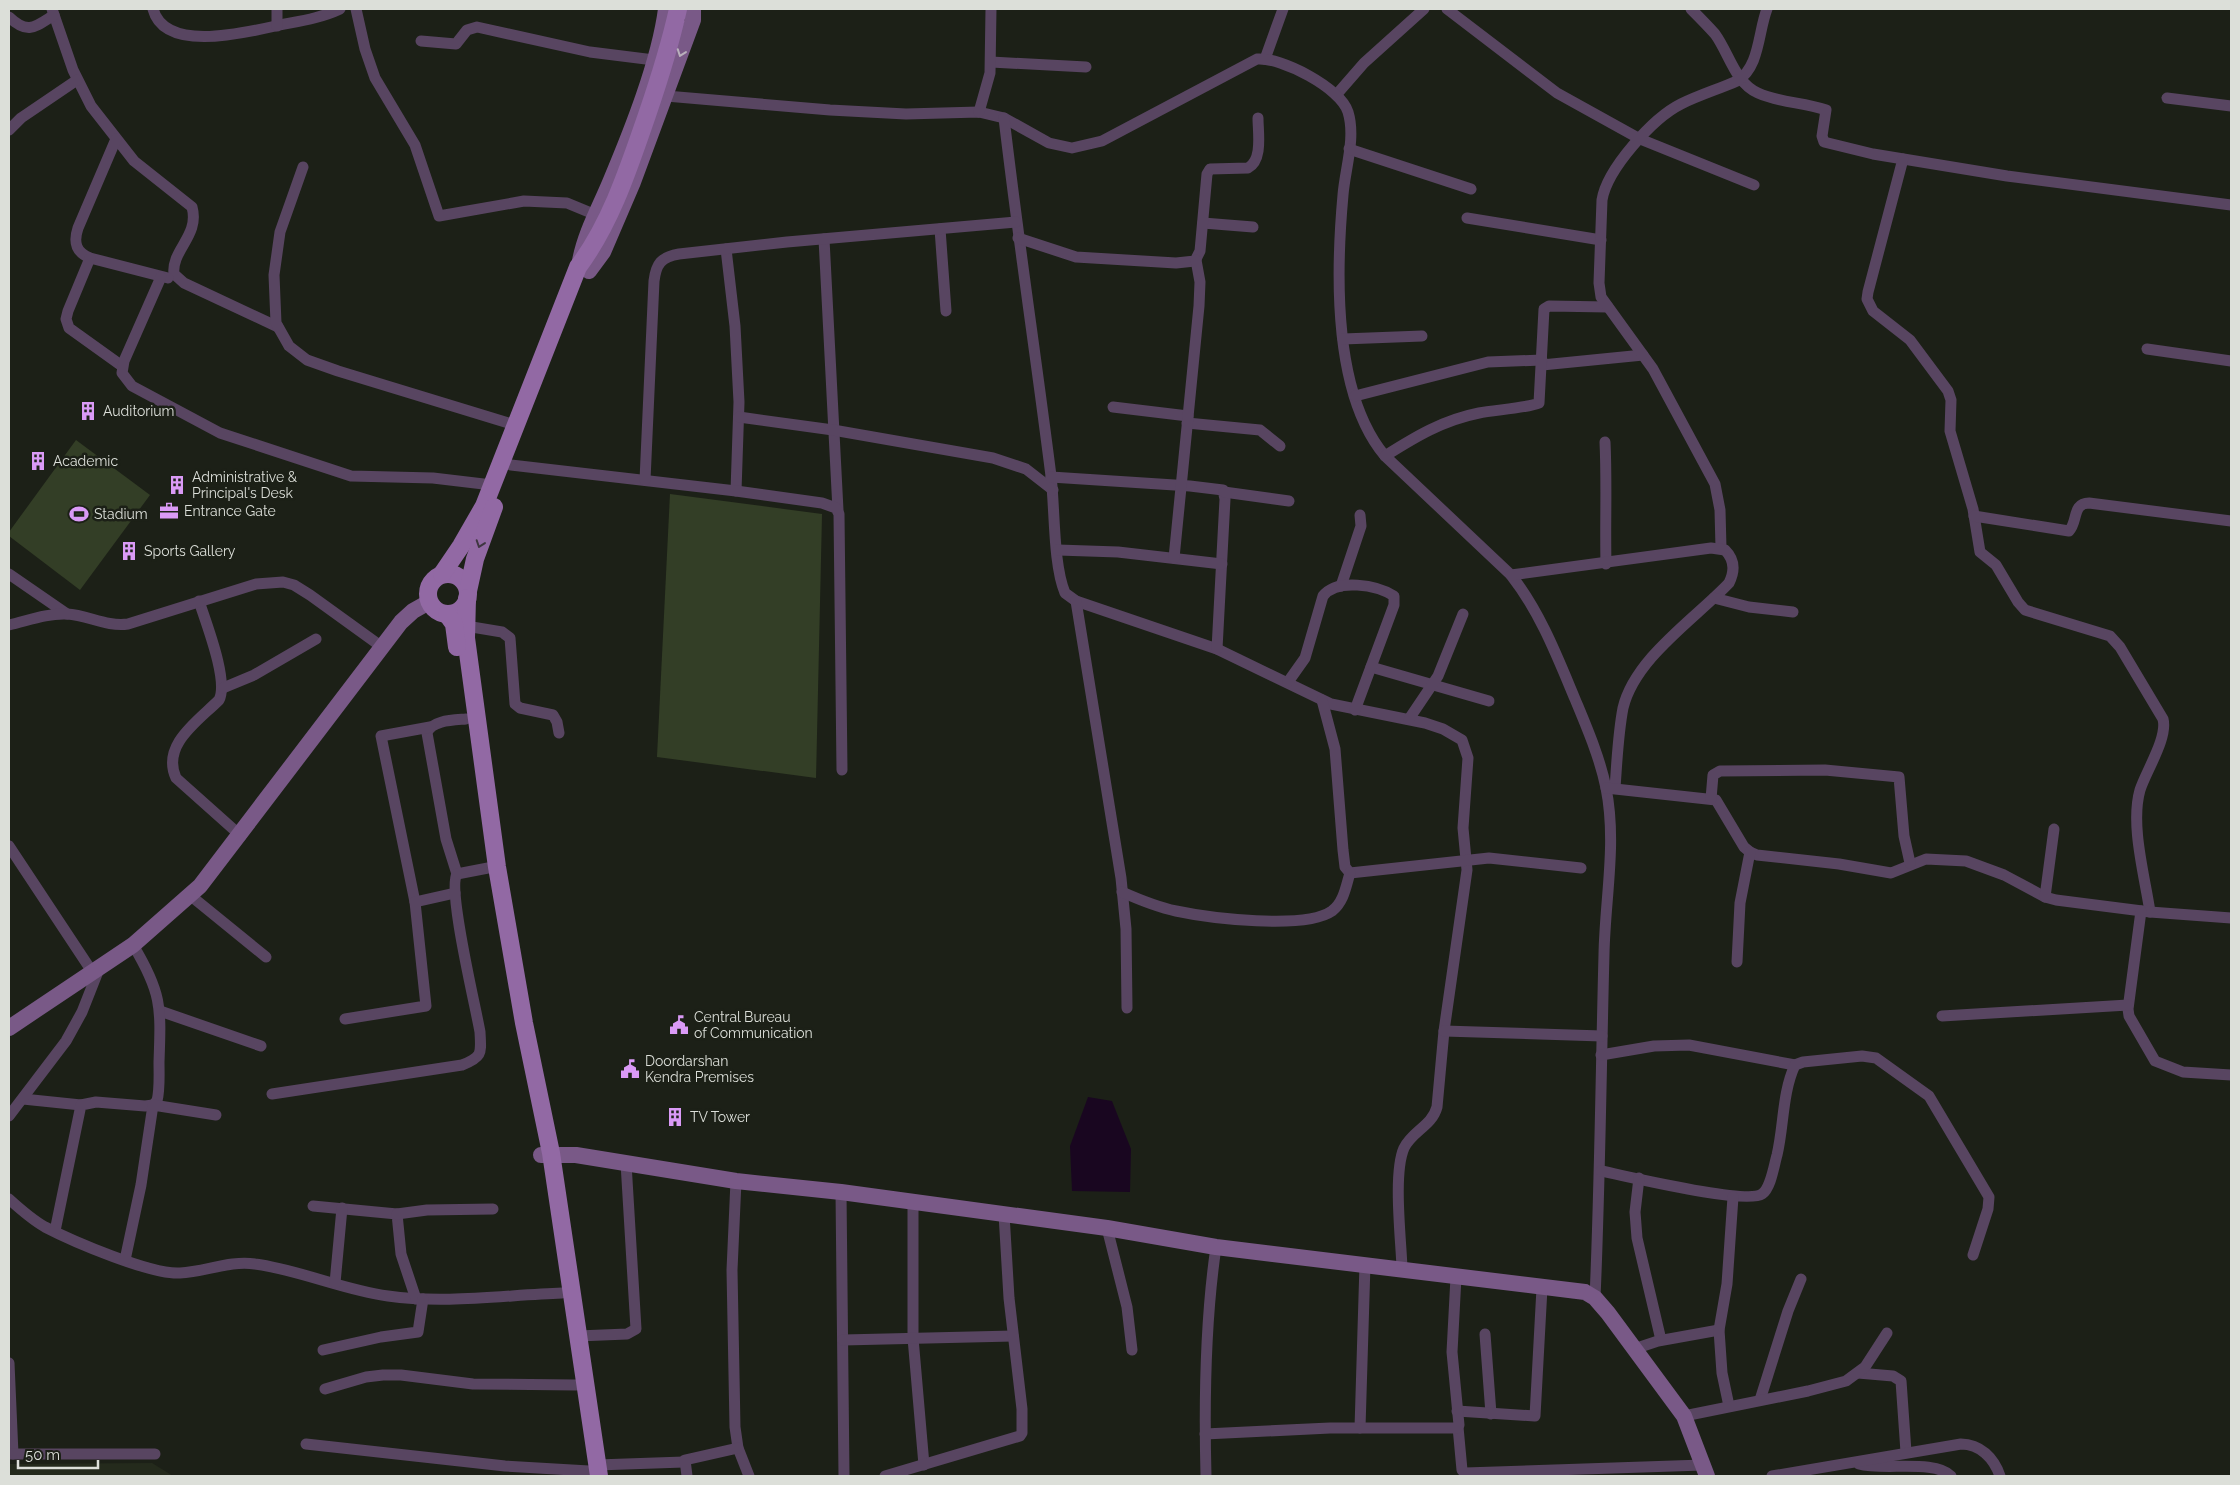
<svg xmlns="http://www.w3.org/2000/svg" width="2240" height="1485" viewBox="0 0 2240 1485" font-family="Raleway,sans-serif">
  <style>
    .built { fill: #242a1c }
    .green { fill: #333e26 }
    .water { fill: #190620 }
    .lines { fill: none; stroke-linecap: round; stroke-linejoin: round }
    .street { stroke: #584561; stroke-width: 11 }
    .secondary { stroke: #795987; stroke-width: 16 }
    .primary { stroke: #9269a4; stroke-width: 18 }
    .oneway { stroke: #b9b0bc }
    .oneway2 { stroke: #3f3641 }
    .labels { text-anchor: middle; stroke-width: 5; stroke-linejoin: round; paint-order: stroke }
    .poi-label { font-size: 14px; fill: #dcdfd9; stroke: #1c2017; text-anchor: start }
  </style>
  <rect width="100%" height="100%" fill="#1c2017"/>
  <path class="built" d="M152 1463 173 1476H9V1464Z"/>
  <g class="green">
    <path d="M76 440 150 495 80 590 9 536V532Z"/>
    <path d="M670 494 822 514 816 778 657 757Z"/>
  </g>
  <path class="water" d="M1088 1097 1112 1101 1131 1149 1130 1192 1072 1191 1070 1146Z"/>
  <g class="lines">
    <g class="street">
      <path d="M52 9 73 70 91 106 134 161 192 207C200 236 171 250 174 274L184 283 278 327"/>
      <path d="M153 9C165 54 248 32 280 25 300 21 321 18 340 9"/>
      <path d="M277 9V26"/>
      <path d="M356 9 365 49 375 78 415 145 439 216 524 201 567 203 596 215"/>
      <path d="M1447 9 1557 93 1640 139 1754 185"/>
      <path d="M1691 9C1699 17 1707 25 1715 34 1729 53 1735 83 1758 93 1780 103 1804 102 1826 110L1822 136 1824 142 1873 154 2007 176 2231 205"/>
      <path d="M9 17C28 35 35 27 54 15"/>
      <path d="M421 41 456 44 467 30 477 27 590 52 654 60"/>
      <path d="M1265 59 1283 9"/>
      <path d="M991 62 1086 67"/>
      <path d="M1337 94 1364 63 1424 9"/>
      <path d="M666 96 830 110 906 114 979 112 1004 118 1049 143 1072 148 1102 141 1257 59C1281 57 1341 88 1348 112 1356 138 1345 169 1343 195 1336 272 1333 394 1385 456L1511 575C1540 612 1557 656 1575 699 1587 728 1600 758 1606 788 1617 843 1605 899 1604 954 1601 1069 1600 1184 1595 1298"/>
      <path d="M2167 98 2231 106"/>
      <path d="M979 112 990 73 991 9"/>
      <path d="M1004 118C1018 238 1036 357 1051 476 1055 509 1053 564 1065 593L1076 601 1217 649 1331 704 1425 723 1443 729 1462 740 1468 758 1463 828 1467 870 1444 1031 1437 1107C1432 1126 1412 1131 1404 1148 1393 1173 1401 1239 1402 1268"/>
      <path d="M9 130 21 118 77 80"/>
      <path d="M116 139 78 228C73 243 76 252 90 258L168 278"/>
      <path d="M1349 149 1471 189"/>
      <path d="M1903 159 1868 292 1867 299 1873 311 1910 340 1948 391 1951 400 1950 431 1973 509 1980 552 1996 565 2018 602 2025 610 2110 636 2120 647 2163 719C2168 738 2146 771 2140 790 2130 825 2145 877 2150 912"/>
      <path d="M303 167 280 232 274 275 276 323 289 346 307 360 338 371 515 425"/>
      <path d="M1467 218 1601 240"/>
      <path d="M1203 223 1253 227"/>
      <path d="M940 229 946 311"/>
      <path d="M1018 238 1076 257 1176 263 1195 261 1200 251 1207 174 1210 169 1248 168C1263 160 1258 133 1258 118"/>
      <path d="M824 239 838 510"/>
      <path d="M726 249 735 326 739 402 736 491"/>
      <path d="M90 258 68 311 66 319 69 328 122 366"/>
      <path d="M161 277 124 361 122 373 132 386 220 433 351 476 433 478 492 485"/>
      <path d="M1343 339 1422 336"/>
      <path d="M2147 349 2231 361"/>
      <path d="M1542 365 1643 355"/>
      <path d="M1355 396 1488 362 1542 360"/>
      <path d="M1113 407 1188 416"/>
      <path d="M739 417 833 430 993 458 1026 469 1053 490"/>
      <path d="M1187 423 1260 430 1280 446"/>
      <path d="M1605 442C1607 483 1605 523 1606 564"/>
      <path d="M1385 456C1415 437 1443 420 1479 413 1493 410 1528 408 1539 403L1544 309 1549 306 1608 307"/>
      <path d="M511 465 736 491 822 503 836 508 839 514 842 770"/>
      <path d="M1051 477 1190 486 1223 490 1225 499 1217 649"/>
      <path d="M645 480 654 281C656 264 661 257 679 254L787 242 1016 222"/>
      <path d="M1224 492 1289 501"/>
      <path d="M1974 516 2069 531C2078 522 2072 503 2089 503L2231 521"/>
      <path d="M1721 548 1720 510 1715 484 1653 369 1601 297 1599 283 1602 200C1607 169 1653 118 1681 104 1699 95 1719 89 1737 81 1760 67 1758 32 1767 9"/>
      <path d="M1058 550 1118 552 1222 564"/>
      <path d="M1174 558 1199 306 1200 282 1196 260"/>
      <path d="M9 574 67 614"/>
      <path d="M1511 575 1711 548 1725 550C1735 560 1735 571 1729 583 1695 619 1635 658 1623 708 1618 734 1617 761 1615 788"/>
      <path d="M1341 586 1361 526 1360 515"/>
      <path d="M1714 598 1749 607 1793 612"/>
      <path d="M199 601C206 623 229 681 219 700 198 721 161 745 176 778L241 836"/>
      <path d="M1076 601 1121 878 1126 929 1127 1008"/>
      <path d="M9 625C27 621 47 613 67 614 88 615 106 627 128 624L256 584 283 582 294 585 310 595 382 647"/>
      <path d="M466 626 502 632 510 638 515 704 520 708 553 715 557 722 559 733"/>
      <path d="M1371 667 1489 701"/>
      <path d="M1288 682 1305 658 1323 596C1337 578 1377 585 1394 596V605L1355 710"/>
      <path d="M223 688 254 675 316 639"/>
      <path d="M1322 700 1335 749 1343 850 1345 867 1350 873 1489 858 1581 868"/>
      <path d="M1409 719 1438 676 1463 614"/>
      <path d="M1606 788 1716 800 1744 847 1750 852 1757 855 1839 864 1891 873 1926 859 1966 861 2004 875 2045 897 2056 900 2150 912 2231 918"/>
      <path d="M1711 799 1713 775 1720 771 1825 770 1899 777 1904 836 1910 863"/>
      <path d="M9 846 93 973"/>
      <path d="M457 874 446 839 427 733C431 720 455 720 466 719"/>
      <path d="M1122 892C1140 900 1157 907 1176 911 1209 918 1305 930 1332 911 1344 902 1346 886 1350 873"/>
      <path d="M191 896 266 957"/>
      <path d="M2045 897 2054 829"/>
      <path d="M415 902 381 736 430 727"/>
      <path d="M2141 911 2128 1009 2129 1016 2155 1061 2183 1072 2231 1075"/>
      <path d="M1737 962 1740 903 1750 852"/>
      <path d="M160 1011 261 1046"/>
      <path d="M1942 1016 2128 1005"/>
      <path d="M345 1019 426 1006 415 902 455 893"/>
      <path d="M1444 1031 1602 1036"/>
      <path d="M1601 1055 1654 1046 1689 1045 1795 1065"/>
      <path d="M272 1094 462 1065C483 1057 481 1053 480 1032 476 1008 447 889 457 874L488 868"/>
      <path d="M23 1099 81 1105"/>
      <path d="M9 1116 66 1041 82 1012 99 969"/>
      <path d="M1601 1171C1627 1176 1746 1205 1762 1194 1771 1188 1774 1165 1777 1155 1784 1126 1782 1093 1795 1065L1803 1062 1862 1056 1876 1058 1929 1096 1989 1197 1988 1209 1973 1255"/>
      <path d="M1639 1178 1635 1212 1637 1238 1661 1340"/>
      <path d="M736 1181 732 1270 735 1427 738 1448 749 1476"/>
      <path d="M841 1192 844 1476"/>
      <path d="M9 1199C20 1209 31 1219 45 1227 72 1241 151 1275 180 1273 205 1272 230 1260 255 1264 300 1270 343 1290 388 1296 445 1304 505 1295 562 1293"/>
      <path d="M913 1202V1338L924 1465"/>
      <path d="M313 1206 397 1214 401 1254 416 1299"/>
      <path d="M397 1214 427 1210 493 1209"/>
      <path d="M1107 1228 1127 1307 1132 1350"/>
      <path d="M55 1231 81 1105 96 1102 145 1106 153 1105 157 1101C160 1089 159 1075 159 1062 161 1007 162 993 133 945"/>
      <path d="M125 1260 141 1185 153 1105 216 1115"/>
      <path d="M335 1283 342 1208"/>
      <path d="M1485 1334 1491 1414"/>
      <path d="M578 1336 627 1334 636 1329 626 1163"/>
      <path d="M843 1340 1013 1336"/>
      <path d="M1634 1349 1658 1341 1719 1330"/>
      <path d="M323 1350 381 1337 418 1332 423 1299"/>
      <path d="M9 1363 13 1454"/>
      <path d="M1858 1373 1893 1376 1901 1381 1906 1452"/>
      <path d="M325 1389 366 1377 383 1375H401L473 1384 576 1385"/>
      <path d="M1760 1400 1788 1311 1801 1279"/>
      <path d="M1729 1406 1722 1373 1719 1330 1727 1284 1733 1197"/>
      <path d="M1457 1411 1535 1416 1542 1288"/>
      <path d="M1684 1416 1808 1391 1846 1381 1865 1367 1887 1333"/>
      <path d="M1458 1427 1462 1470 1465 1473 1703 1465"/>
      <path d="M1360 1428 1365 1264"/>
      <path d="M1205 1434 1330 1428H1457L1459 1425 1452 1352 1456 1277"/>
      <path d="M306 1444 505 1466 589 1471"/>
      <path d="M9 1454H155"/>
      <path d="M1859 1464C1883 1471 1935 1459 1951 1476"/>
      <path d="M597 1465 684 1462"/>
      <path d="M687 1476 685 1460 738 1448"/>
      <path d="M885 1476 1020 1436 1022 1433V1409L1009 1298 1004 1214"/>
      <path d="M1206 1476C1204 1400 1205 1322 1216 1247"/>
      <path d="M1772 1476 1961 1444C1980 1444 1994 1458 2000 1476"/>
    </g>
    <g class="secondary">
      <path d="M580 261C585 233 600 207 611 180 632 130 659 62 666 9"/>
      <path d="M589 271 603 252 633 182 693 20V9"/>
      <path d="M9 1028 133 945 200 886 401 622 413 611 429 602"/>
      <path d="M541 1155H576L736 1181 841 1192 1107 1228 1216 1247 1585 1292 1595 1298 1608 1313 1684 1416 1707 1476"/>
    </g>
    <g class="primary">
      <circle cx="448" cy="594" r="20"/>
      <path d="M442 574 461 546 484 506 578 267C611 223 629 167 647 115 659 80 670 45 678 9"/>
      <path d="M468 591 475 559 494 507"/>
      <path d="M467 598 466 638 497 867 524 1023 551 1153 599 1476"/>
      <path d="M447 614 454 624 457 647"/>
    </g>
  </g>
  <defs><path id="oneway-chevron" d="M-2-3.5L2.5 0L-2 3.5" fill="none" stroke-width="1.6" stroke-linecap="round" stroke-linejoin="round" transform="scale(1.25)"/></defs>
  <use class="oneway" href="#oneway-chevron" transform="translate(681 53) rotate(110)"/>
  <use class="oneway2" href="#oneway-chevron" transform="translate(480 544) rotate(109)"/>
  <defs>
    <g id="building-bare" transform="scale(1.5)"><path d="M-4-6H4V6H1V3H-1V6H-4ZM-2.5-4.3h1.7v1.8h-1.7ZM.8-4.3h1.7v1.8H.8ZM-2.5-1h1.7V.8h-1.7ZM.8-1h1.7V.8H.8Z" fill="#da9af6" stroke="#1c2017" stroke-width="2.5" paint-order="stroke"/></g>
    <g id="office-bare" transform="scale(1.5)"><path d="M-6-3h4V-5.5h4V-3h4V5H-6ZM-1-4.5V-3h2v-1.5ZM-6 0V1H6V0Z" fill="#da9af6" stroke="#1c2017" stroke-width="2.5" paint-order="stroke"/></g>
    <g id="stadium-bare" transform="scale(1.5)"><path d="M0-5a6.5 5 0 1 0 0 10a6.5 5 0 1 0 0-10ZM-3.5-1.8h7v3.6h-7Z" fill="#da9af6" stroke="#1c2017" stroke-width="2.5" paint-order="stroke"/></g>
    <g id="civic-bare" transform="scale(1.5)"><path d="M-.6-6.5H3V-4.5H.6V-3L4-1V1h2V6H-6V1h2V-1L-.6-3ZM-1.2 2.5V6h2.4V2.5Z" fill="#da9af6" stroke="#1c2017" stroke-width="2.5" paint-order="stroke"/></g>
  </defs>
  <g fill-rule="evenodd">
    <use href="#building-bare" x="88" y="411"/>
    <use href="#building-bare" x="38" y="461"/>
    <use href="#building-bare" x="177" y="485"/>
    <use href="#office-bare" x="169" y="511"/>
    <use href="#stadium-bare" x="79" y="514"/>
    <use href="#building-bare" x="129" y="551"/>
    <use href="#civic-bare" x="679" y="1025"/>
    <use href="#civic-bare" x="630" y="1069"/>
    <use href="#building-bare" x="675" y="1117"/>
  </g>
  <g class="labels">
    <g class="poi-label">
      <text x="103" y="416">Auditorium</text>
      <text x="53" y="466">Academic</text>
      <text x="192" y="482">Administrative &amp;<tspan x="192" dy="16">Principal's Desk</tspan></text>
      <text x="184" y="516">Entrance Gate</text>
      <text x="94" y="519">Stadium</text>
      <text x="144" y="556">Sports Gallery</text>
      <text x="694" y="1022">Central Bureau<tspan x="694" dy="16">of Communication</tspan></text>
      <text x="645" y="1066">Doordarshan<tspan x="645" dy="16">Kendra Premises</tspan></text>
      <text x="690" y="1122">TV Tower</text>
    </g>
  </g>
  <rect width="2240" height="1485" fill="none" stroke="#dcdfd9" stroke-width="20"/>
  <path d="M18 1460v8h80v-8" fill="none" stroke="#dcdfd9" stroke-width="2.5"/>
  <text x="25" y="1460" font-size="15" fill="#dcdfd9" stroke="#1c2017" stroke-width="4" paint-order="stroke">50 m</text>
</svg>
